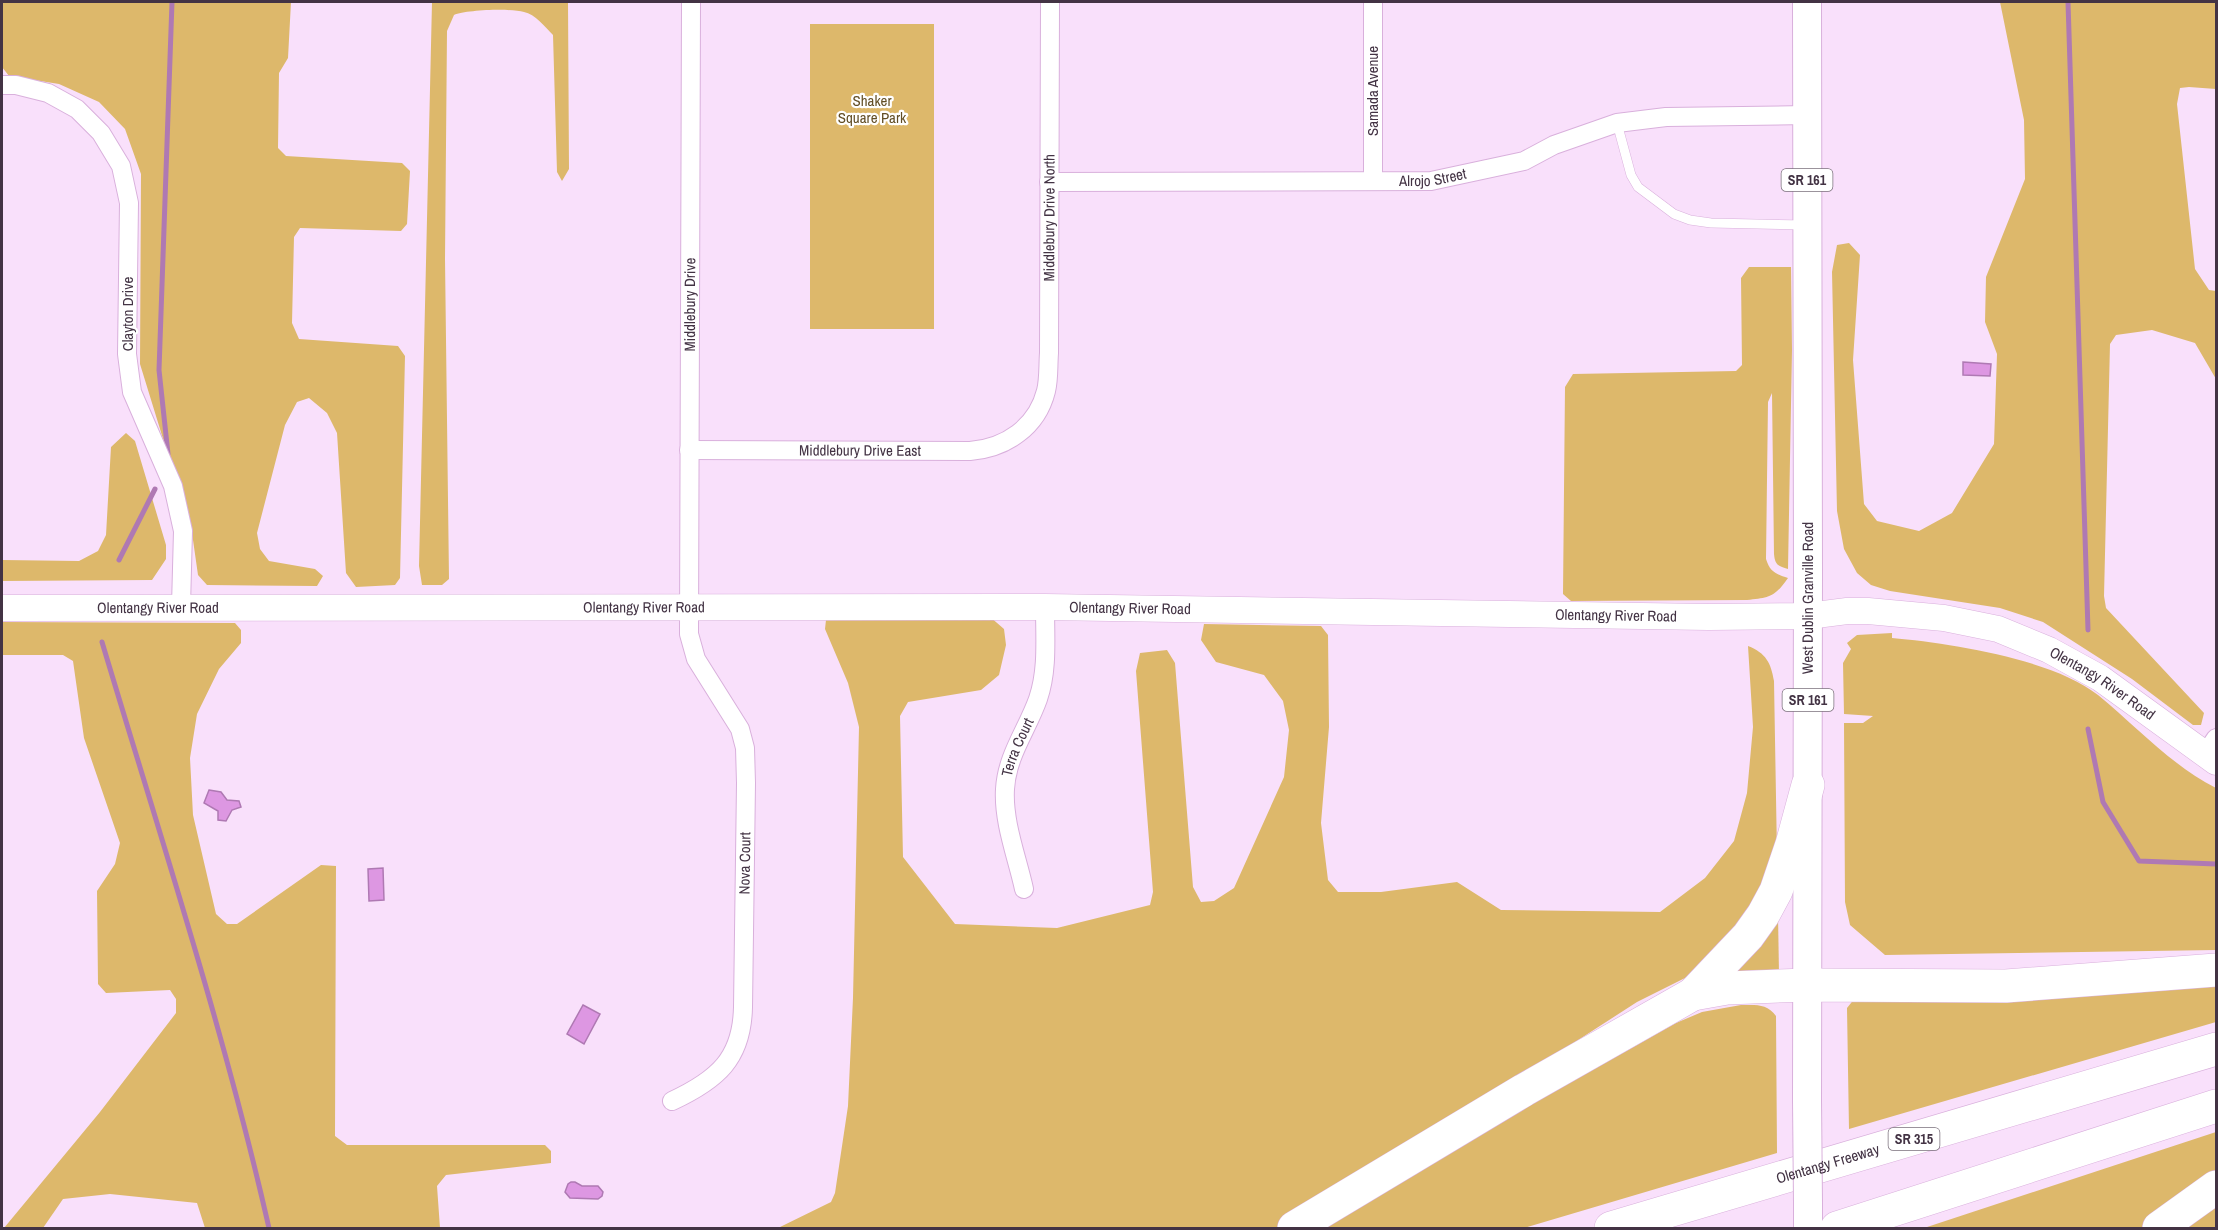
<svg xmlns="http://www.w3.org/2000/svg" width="2218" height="1230" viewBox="0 0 2218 1230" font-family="'Archivo Narrow',sans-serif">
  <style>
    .green { fill: #ddb86b }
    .water { fill: #dd97e2; stroke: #af79b3; stroke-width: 1.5 }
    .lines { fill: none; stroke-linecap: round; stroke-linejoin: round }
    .stream { stroke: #af79b3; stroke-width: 5 }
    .service-casing { stroke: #d9b0dc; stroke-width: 10 }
    .minor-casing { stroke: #d9b0dc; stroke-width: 20 }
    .secondary-casing { stroke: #d9b0dc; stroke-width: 27 }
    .primary-casing { stroke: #d9b0dc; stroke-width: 30 }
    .motorway-casing { stroke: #d9b0dc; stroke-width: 34 }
    .service { stroke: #fff; stroke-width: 9 }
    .minor { stroke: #fff; stroke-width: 18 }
    .secondary { stroke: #fff; stroke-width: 26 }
    .primary { stroke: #fff; stroke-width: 28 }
    .motorway { stroke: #fff; stroke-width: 33 }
    .primary-bridge-casing { stroke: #d9b0dc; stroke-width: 30; stroke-linecap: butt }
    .primary-bridge { stroke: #fff; stroke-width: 28 }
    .labels { text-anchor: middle; stroke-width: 4.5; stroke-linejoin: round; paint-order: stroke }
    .shield { fill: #fff; stroke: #7b707c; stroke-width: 1.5 }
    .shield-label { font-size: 14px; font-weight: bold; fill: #433344 }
    .street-label { font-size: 15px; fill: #433344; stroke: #fff }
    .park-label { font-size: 15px; fill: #624e25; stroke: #fff }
  </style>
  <rect width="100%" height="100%" fill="#f9e0fb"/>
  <g class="green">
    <path d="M2 2H291L288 58 279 73 278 148 286 156 402 163 410 171 407 224 401 231 300 228 294 237 292 323 299 339 398 346 405 356 400 578 395 585 356 587 346 573 337 433 327 413 309 398 297 402 285 425 257 533 260 549 269 561 315 569 323 576 317 586 207 585 198 575 192 533 140 364 141 174 125 129 99 102 59 84 9 76 2 67Z"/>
    <path d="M432 2H568L569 169 562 181 557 172 553 35C545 27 535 14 524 12 510 8 466 10 454 15L447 31 445 259 449 579 442 585H422L419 566Z"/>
    <path d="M2000 2H2216V89L2189 87 2180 88 2177 104 2195 269 2209 290 2216 291V379L2195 343 2152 330 2116 335 2110 344 2104 596 2106 608 2204 713 2201 725H2193L2132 679 2043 622 2000 608 1890 591 1871 585 1857 573 1844 549 1837 511 1832 272 1837 245 1849 243 1860 255 1853 360 1864 504 1877 521 1919 531 1952 513 1994 444 1997 354 1985 322 1986 277 2025 179 2024 120Z"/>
    <rect x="810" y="24" width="124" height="305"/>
    <path d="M1749 267H1791L1792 350 1788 569C1778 566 1775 565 1774 554L1772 393 1768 402 1766 559C1770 572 1776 574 1788 578 1775 597 1769 598 1747 600L1571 601 1563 594 1565 387 1573 374 1736 371 1742 365 1741 278Z"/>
    <path d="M126 433 135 441 166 545V559L152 580 2 581V560L79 561 98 551 106 535 111 447Z"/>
    <path d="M989 616 1004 629 1006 645 999 675 981 690 908 702 900 716 903 857 955 924 1057 928 1150 905 1153 892 1136 671 1140 653 1167 650 1175 663 1193 887 1201 902 1214 901 1234 888 1284 777 1289 730 1283 701 1264 675 1216 662 1201 640 1204 624 1321 626 1328 635 1329 727 1321 823 1328 880 1338 892H1381L1457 882 1501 910 1660 912 1705 878 1734 841 1747 793 1753 727 1748 646C1766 653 1771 663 1774 681L1777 855 1761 901 1697 972 1637 1002 1372 1173 1276 1228H778L831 1202 835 1193 848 1106 853 998 859 727 848 683 825 629 826 620Z"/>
    <path d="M2 622 235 623 241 630V643L219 669 197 714 190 758 193 815 216 914 227 924H237L321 865 336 866 335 1136 347 1145H545L551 1151V1163L446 1175 437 1186 440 1228H205L197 1203 110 1194 63 1199 43 1228H4L100 1112 176 1013V999L170 990 106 993 98 984 97 891 115 864 120 843 84 738 73 661 63 655H2Z"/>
    <path d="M1892 633V638C1949 643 2053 659 2098 695 2137 727 2171 765 2216 788V950L1885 955 1850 925 1845 902 1844 723H1863L1873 716 1844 714 1843 663 1851 649 1847 643 1857 635Z"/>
    <path d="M1778 915 1779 974 1732 975Z"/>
    <path d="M2216 985V1022L1849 1129 1847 1008 1855 998C1975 996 2097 1000 2216 985Z"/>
    <path d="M1741 1005C1755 1005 1767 1003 1776 1016L1777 1153 1524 1228H1317L1525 1108 1676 1023 1702 1012Z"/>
    <path d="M2216 1132V1178L2149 1228H1924Z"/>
    <path d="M2216 1206V1228H2187Z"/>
  </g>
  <g class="water">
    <path d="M1963 362 1991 364 1990 376 1963 375Z"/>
    <path d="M209 790 221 792 227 800 239 801 241 807 232 810 226 821 218 820V811L204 803Z"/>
    <path d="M383 868 384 900 369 901 368 869Z"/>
    <path d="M583 1005 600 1014 584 1044 567 1034Z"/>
    <path d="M571 1182H575L582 1186H598L603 1192 602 1196 598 1199 570 1198 565 1192 568 1184Z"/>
  </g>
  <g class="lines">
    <g class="stream">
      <path d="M2068 2 2088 630"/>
      <path d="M168 454 159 370 172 2"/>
      <path d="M119 560 155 489"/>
      <path d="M102 642C160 836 224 1030 269 1228"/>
      <path d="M2088 729 2103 802 2139 861 2216 864"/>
    </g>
    <g class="service-casing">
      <path id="service" d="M1617 123 1631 175 1638 187 1674 214 1690 220 1711 223 1805 225"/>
    </g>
    <g class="minor-casing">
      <g id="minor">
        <path d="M1373 2V180"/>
        <path d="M2 85H16L48 93 77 109 101 133 121 166 129 203 127 354 132 392 173 486 183 531 181 606"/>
        <path id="s1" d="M1049 182 1431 181 1524 161 1554 145 1617 123 1666 117 1807 115"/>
        <path id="s2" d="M689 450 970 451C1006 448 1037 427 1046 391 1049 379 1048 366 1049 353L1050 2"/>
        <path d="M2205 754 2216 738"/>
        <path id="s3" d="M1024 889C1017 857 1003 822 1005 789 1007 755 1027 730 1038 699 1048 670 1045 638 1045 607"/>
        <path id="s4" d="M672 1101C717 1080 742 1059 743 1007L746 783 745 748 740 729 696 659 689 634 691 2"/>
      </g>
    </g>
    <g class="secondary-casing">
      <g id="secondary">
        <path id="s5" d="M2 608 1045 607 1709 617 1808 616 1847 611H1868L1944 618 1998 629 2049 650 2100 678 2216 762"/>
      </g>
    </g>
    <g class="primary-casing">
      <g id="primary">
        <path id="s6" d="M1807 1100 1808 573 1807 2"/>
        <path d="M1808 1203V1228"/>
      </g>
    </g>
    <g class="motorway-casing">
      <g id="motorway">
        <path d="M1693 994 1727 988 1807 985 2006 986 2216 970"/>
        <path d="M1294 1228 1524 1090 1693 994 1748 936 1763 915 1776 891 1792 844 1808 785"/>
        <path id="s7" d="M1611 1228 2216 1049"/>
        <path d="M1837 1228 2216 1106"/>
        <path d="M2159 1228 2216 1187"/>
      </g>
    </g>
    <use href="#service" class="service"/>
    <use href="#minor" class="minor"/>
    <use href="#secondary" class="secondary"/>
    <use href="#primary" class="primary"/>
    <use href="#motorway" class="motorway"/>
    <g class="primary-bridge-casing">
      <path id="primary-bridge" d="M1807 1100 1808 1203"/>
    </g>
    <use href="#primary-bridge" class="primary-bridge"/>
  </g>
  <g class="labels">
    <g class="shield">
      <rect x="1781.5" y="169" width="51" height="22" rx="4.5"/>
      <rect x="1782.5" y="689" width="51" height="22" rx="4.5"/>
      <rect x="1888.5" y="1128" width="51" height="22" rx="4.5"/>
    </g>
    <g class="shield-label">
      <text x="1807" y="185">SR 161</text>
      <text x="1808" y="705">SR 161</text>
      <text x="1914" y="1144">SR 315</text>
    </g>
    <g class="street-label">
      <text transform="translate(1373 91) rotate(-90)" y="5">Samada Avenue</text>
      <text dy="5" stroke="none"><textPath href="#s1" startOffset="384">Alrojo Street</textPath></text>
      <text dy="5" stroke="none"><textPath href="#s2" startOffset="558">Middlebury Drive North</textPath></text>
      <text dy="5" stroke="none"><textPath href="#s4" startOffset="843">Middlebury Drive</textPath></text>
      <text transform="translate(128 314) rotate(-90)" y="5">Clayton Drive</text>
      <text dy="5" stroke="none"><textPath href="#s2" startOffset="171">Middlebury Drive East</textPath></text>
      <text dy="5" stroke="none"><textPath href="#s6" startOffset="502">West Dublin Granville Road</textPath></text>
      <text dy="5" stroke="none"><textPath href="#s5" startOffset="156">Olentangy River Road</textPath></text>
      <text dy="5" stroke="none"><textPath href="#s5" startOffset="642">Olentangy River Road</textPath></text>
      <text dy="5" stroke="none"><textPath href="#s5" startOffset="1128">Olentangy River Road</textPath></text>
      <text dy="5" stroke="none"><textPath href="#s5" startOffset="1614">Olentangy River Road</textPath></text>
      <text dy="5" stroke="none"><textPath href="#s5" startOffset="2116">Olentangy River Road</textPath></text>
      <text dy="5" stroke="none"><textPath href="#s3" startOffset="146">Terra Court</textPath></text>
      <text dy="5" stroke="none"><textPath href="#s4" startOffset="270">Nova Court</textPath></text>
      <text dy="5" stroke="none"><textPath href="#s7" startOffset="226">Olentangy Freeway</textPath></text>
    </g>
    <g class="park-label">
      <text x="872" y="106">Shaker<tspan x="872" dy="17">Square Park</tspan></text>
    </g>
  </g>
  <rect width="2218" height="1230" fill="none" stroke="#433344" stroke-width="6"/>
</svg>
